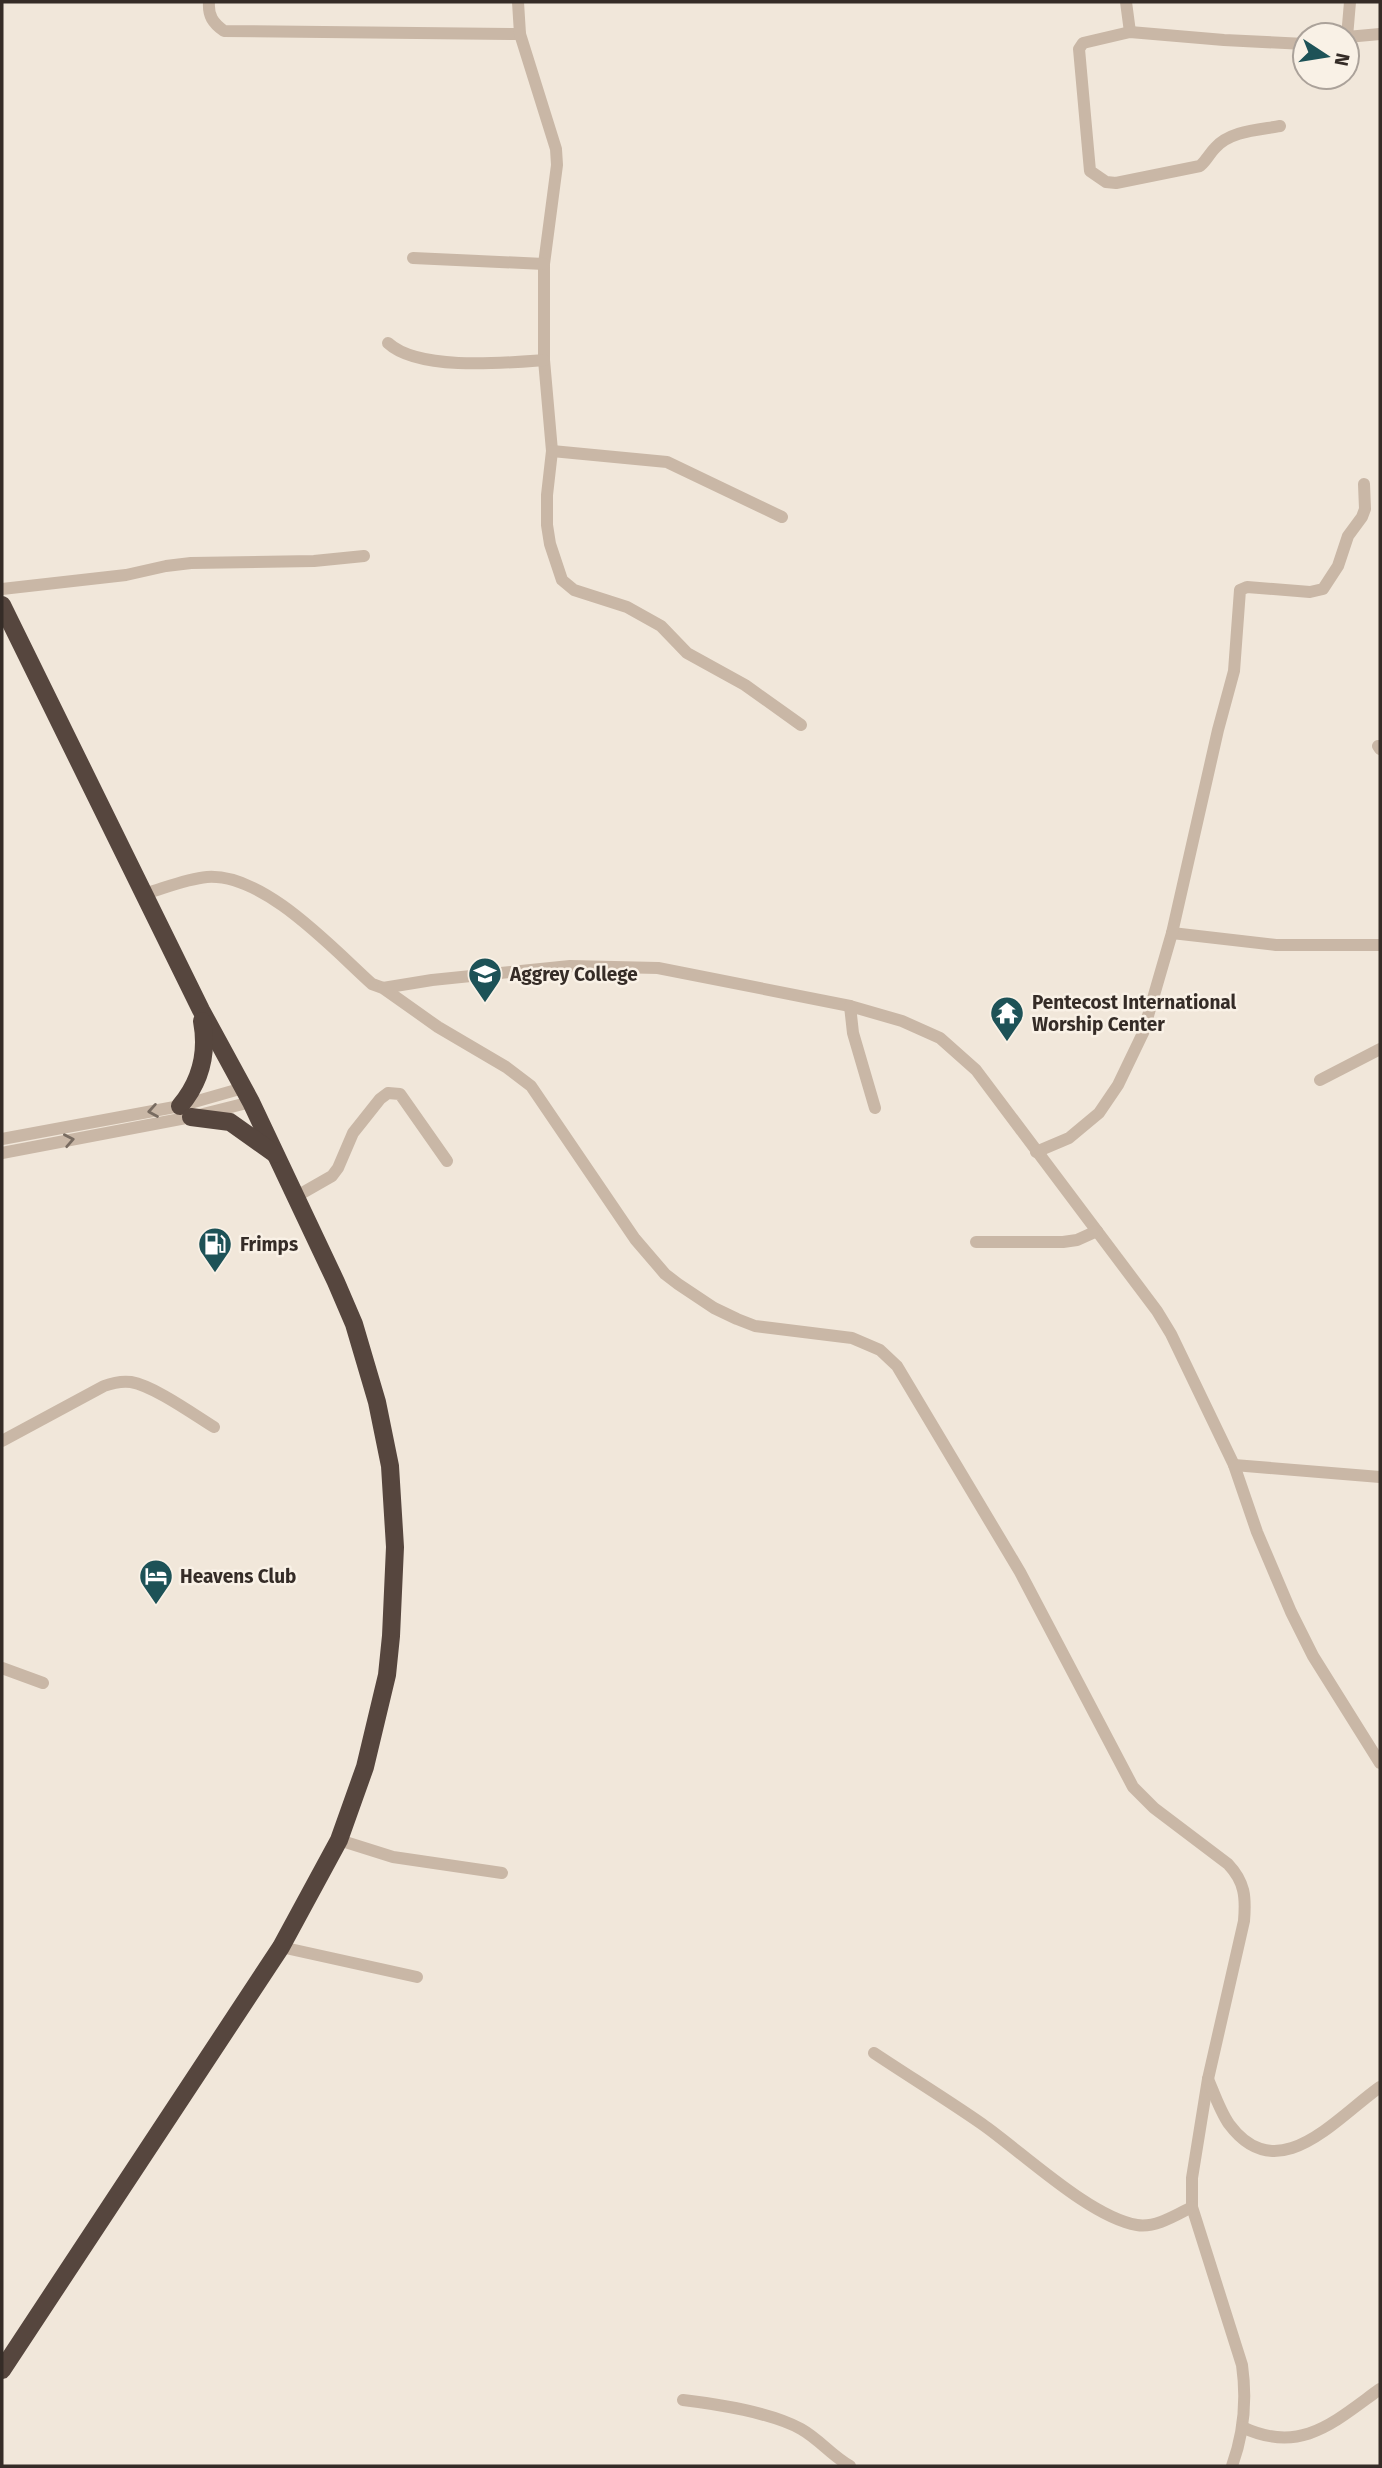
<svg xmlns="http://www.w3.org/2000/svg" width="1382" height="2468" viewBox="0 0 1382 2468" font-family="'Fira Sans',sans-serif">
  <style>
    .lines { fill: none; stroke-linecap: round; stroke-linejoin: round }
    .minor { stroke: #c9b7a6; stroke-width: 12 }
    .highway { stroke: #56463e; stroke-width: 18 }
    .oneway { stroke: #786b60 }
    .labels { text-anchor: middle; stroke-width: 5; stroke-linejoin: round; paint-order: stroke }
    .poi-label { font-size: 19px; font-weight: bold; fill: #352c27; stroke: #f9f1e6; text-anchor: start }
  </style>
  <rect width="100%" height="100%" fill="#f1e7da"/>
  <g class="lines">
    <g class="minor">
      <path d="M209 2C208 16 213 23 224 31L520 34"/>
      <path d="M518 2 520 34 556 149 557 165 544 264V360L552 451 547 495V525L550 544 562 580 574 590 627 607 661 626 687 653 745 685 801 725"/>
      <path d="M1126 2 1130 32"/>
      <path d="M1347 37 1350 2"/>
      <path d="M1347 37 1380 34"/>
      <path d="M1280 126C1258 130 1230 131 1215 148 1209 154 1207 160 1200 166L1116 183 1106 182 1090 171 1079 49 1083 43 1130 32 1224 40 1305 44"/>
      <path d="M413 258 544 264"/>
      <path d="M388 343C418 371 504 363 544 360"/>
      <path d="M552 451 667 462 782 517"/>
      <path d="M2 589 126 575 166 566 191 563 314 561 364 556"/>
      <path d="M1378 746 1380 749"/>
      <path d="M144 894C165 888 186 879 207 877 264 873 332 948 372 984L383 988 438 1027 506 1067 531 1086 635 1239 665 1274 678 1284 714 1308 737 1319 755 1326 852 1338 880 1350 897 1366 1020 1572 1133 1787 1154 1808 1228 1864C1245 1882 1246 1897 1244 1921L1208 2079 1192 2178V2207L1242 2365C1247 2400 1244 2433 1232 2466"/>
      <path d="M1172 933 1276 945H1380"/>
      <path d="M383 988 432 980 570 966 658 968 850 1006 902 1021 940 1038 976 1070 1157 1311 1171 1334 1234 1465 1257 1532 1291 1612 1313 1656 1380 1763"/>
      <path d="M850 1006 853 1033 875 1108"/>
      <path d="M1320 1080 1380 1049"/>
      <path d="M2 1139 180 1106 243 1088"/>
      <path d="M1036 1152 1069 1138 1099 1113 1118 1085 1143 1033 1172 933 1218 730 1234 671 1240 590 1247 587 1310 592 1323 589 1338 566 1348 536 1362 517 1365 509 1364 484"/>
      <path d="M2 1153 191 1117 251 1102"/>
      <path d="M297 1196 332 1176 338 1168 353 1133 380 1099 388 1093 400 1094 447 1161"/>
      <path d="M976 1242H1063L1077 1240 1097 1231"/>
      <path d="M2 1441 104 1386C112 1383 122 1381 131 1382 154 1386 193 1414 214 1427"/>
      <path d="M1234 1465 1380 1477"/>
      <path d="M2 1668 43 1683"/>
      <path d="M339 1840 393 1857 502 1873"/>
      <path d="M281 1947 417 1977"/>
      <path d="M874 2053C910 2077 946 2099 982 2124 1022 2152 1091 2218 1137 2225 1156 2228 1176 2215 1192 2207"/>
      <path d="M1208 2079C1214 2093 1220 2111 1229 2124 1278 2190 1336 2118 1380 2087"/>
      <path d="M683 2400C717 2404 772 2413 801 2429 819 2439 832 2456 850 2466"/>
      <path d="M1242 2427C1301 2455 1334 2422 1380 2389"/>
    </g>
    <g class="highway">
      <path d="M2 605 201 1010 251 1102 336 1282 354 1324 377 1402 390 1466 395 1547 391 1636 387 1675 365 1767 339 1840 281 1947 2 2370"/>
      <path d="M180 1106C201 1081 208 1053 202 1021"/>
      <path d="M191 1117 230 1122 275 1154"/>
    </g>
  </g>
  <defs><path id="oneway-chevron" d="M-2-3.5L2.5 0L-2 3.5" fill="none" stroke-width="1.6" stroke-linecap="round" stroke-linejoin="round" transform="scale(1.75)"/></defs>
  <g class="oneway">
    <use href="#oneway-chevron" transform="translate(153 1111) rotate(170)"/>
    <use href="#oneway-chevron" transform="translate(69 1140) rotate(-11)"/>
  </g>
  <defs>
    <g id="school-pin" transform="scale(1.75)"><path d="M0 17L-7.5 6A9.5 9.5 0 1 1 7.5 6Z" fill="#1d5257" stroke="#f9f1e6"/><path d="M0-5L7-2L0 1L-7-2ZM-4 1L0 2.5L4 1V4Q0 6-4 4Z" fill="#fff"/></g>
    <g id="temple-pin" transform="scale(1.75)"><path d="M0 17L-7.5 6A9.5 9.5 0 1 1 7.5 6Z" fill="#1d5257" stroke="#f9f1e6"/><path d="M0-6L5-2H3V0L6.5 2.5H4V6H1.5V3h-3V6H-4V2.5H-6.5L-3 0V-2H-5Z" fill="#fff"/></g>
    <g id="fuel-pin" transform="scale(1.75)"><path d="M0 17L-7.5 6A9.5 9.5 0 1 1 7.5 6Z" fill="#1d5257" stroke="#f9f1e6"/><path d="M-5.5-6h7V0h2V4h1.3V-2.5L3-4.5l.8-.8L6-3V5H2.5V1h-1V6h-7ZM-4.2-4.7v3.2H.2V-4.7Z" fill="#fff"/></g>
    <g id="hotel-pin" transform="scale(1.75)"><path d="M0 17L-7.5 6A9.5 9.5 0 1 1 7.5 6Z" fill="#1d5257" stroke="#f9f1e6"/><path d="M-6-4.5h1.5V1H6V5H4.5V3h-9V5H-6ZM-4 0a1.8 1.8 0 1 1 3.6 0ZM.5 0V-2.5h3Q6-2.5 6 0Z" fill="#fff"/></g>
  </defs>
  <g fill-rule="evenodd">
    <use href="#school-pin" x="485" y="974"/>
    <use href="#temple-pin" x="1007" y="1013"/>
    <use href="#fuel-pin" x="215" y="1244"/>
    <use href="#hotel-pin" x="156" y="1576"/>
  </g>
  <g class="labels">
    <g class="poi-label">
      <text x="510" y="981">Aggrey College</text>
      <text x="1032" y="1009">Pentecost International<tspan x="1032" dy="22">Worship Center</tspan></text>
      <text x="240" y="1251">Frimps</text>
      <text x="180" y="1583">Heavens Club</text>
    </g>
  </g>
  <rect width="1382" height="2468" fill="none" stroke="#352c27" stroke-width="7"/>
  <g transform="translate(1326 56) rotate(102)"><circle r="33" fill="#f9f1e6" stroke="#aba29a" stroke-width="2"/>
  <path d="M0-5L12 26L0 18L-12 26Z" fill="#1d5257"/>
  <text y="-10" font-size="19" font-weight="bold" text-anchor="middle" fill="#352c27">N</text>
  </g>
</svg>
